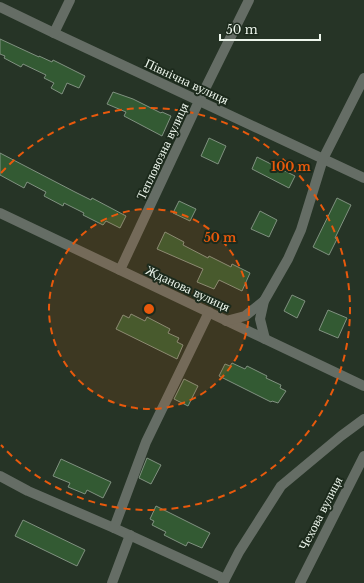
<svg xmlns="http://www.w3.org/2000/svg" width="364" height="583" viewBox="0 0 364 583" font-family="'Libre Baskerville',serif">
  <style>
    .building { fill: #335a33; stroke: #809180 }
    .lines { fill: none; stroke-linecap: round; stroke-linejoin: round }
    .minor { stroke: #656d65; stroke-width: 10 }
    .ring { fill: none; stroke: #e8590c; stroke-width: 2; stroke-dasharray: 7 5 }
    .labels { text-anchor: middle; stroke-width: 4; stroke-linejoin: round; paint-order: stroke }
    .street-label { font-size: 13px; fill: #edf6ec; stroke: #1c2a1c }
    .centre { fill: #e8590c; stroke: #1c2a1c; stroke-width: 2 }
    .ring-label { font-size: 12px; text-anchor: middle; font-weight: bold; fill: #e8590c; stroke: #1c2a1c; stroke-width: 4; stroke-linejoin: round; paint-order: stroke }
  </style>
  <rect width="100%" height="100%" fill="#263426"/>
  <g class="building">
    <path d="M0 39 39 57V56L52 62 53 60 85 76 79 88 67 83 62 94 51 88 54 83 44 78 46 75 23 64 21 67 4 58 5 56 0 54Z"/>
    <path d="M113 92 133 99 161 113 162 112 171 116 162 136 124 116 126 112 107 104Z"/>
    <path d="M209 138 226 146 218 164 201 156Z"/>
    <path d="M0 153 75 192 91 200 92 198 126 216 120 228 106 221 103 225 83 215 84 213 64 203 63 206 44 196 46 192 27 182 24 188 0 175Z"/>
    <path d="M257 157 295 176 289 188 252 169Z"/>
    <path d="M337 198 351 205 335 238 337 239 329 255 313 247Z"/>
    <path d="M179 201 196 209 190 221 173 213Z"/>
    <path d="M260 211 277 220 269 237 251 229Z"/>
    <path d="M165 232 184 242 183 245 208 258 209 256 231 267 232 264 250 273 242 291 219 280 214 289 197 282 203 269 157 249Z"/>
    <path d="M292 295 305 301 297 318 284 311Z"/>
    <path d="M328 310 347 318 338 338 319 330Z"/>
    <path d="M131 314 145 321 147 317 170 329 168 333 179 338 177 342 183 345 177 359 116 329 123 315 129 318Z"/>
    <path d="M232 363 245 369 247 366 267 376 266 378 281 385 280 388 286 391 278 403 272 401 271 402 219 376 225 364 230 366Z"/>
    <path d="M184 379 198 386 188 406 174 399Z"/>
    <path d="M147 458 161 465 151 484 139 478Z"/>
    <path d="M61 459 111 482 103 498 87 490 85 494 68 487 70 483 53 476Z"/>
    <path d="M156 506 210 533 202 548 188 542 186 546 164 535 166 532 152 525 154 521 150 519Z"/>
    <path d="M23 520 85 550 77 566 15 536Z"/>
  </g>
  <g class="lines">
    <g class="minor">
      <path d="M0 7 54 33 364 178"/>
      <path d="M54 33 70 0"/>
      <path d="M0 213 364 386"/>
      <path d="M120 270 199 101 249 0"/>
      <path d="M226 321 245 316 264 301"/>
      <path d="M265 339 260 319 264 301 288 259 301 230 323 159 364 78"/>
      <path d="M0 476 28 491 114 528 225 579"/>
      <path d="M114 528 146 442 209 312"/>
      <path d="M112 583 130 535"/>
      <path d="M223 583 239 552 281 486 341 436 364 419"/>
      <path d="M300 583 364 456"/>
    </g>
  </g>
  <circle cx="149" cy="309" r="100" fill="#e8590c" fill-opacity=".12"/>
  <g class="ring">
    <circle cx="149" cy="309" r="100"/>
    <path d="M1 173A201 201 0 1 1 1 445"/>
  </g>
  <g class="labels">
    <g class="street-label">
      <text transform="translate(187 81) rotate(25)" y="5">Північна вулиця</text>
      <text transform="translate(162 151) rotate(-65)" y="5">Тепловозна вулиця</text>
      <text transform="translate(188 288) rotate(25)" y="5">Жданова вулиця</text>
      <text transform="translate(320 513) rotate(-63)" y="5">Чехова вулиця</text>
    </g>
  </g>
  <circle cx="149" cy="309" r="6" class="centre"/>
  <g class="ring-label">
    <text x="291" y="171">100 m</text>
    <text x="220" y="242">50 m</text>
  </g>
  <path d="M220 34v6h100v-6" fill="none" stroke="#edf6ec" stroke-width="2"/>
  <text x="226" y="34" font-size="12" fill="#edf6ec" stroke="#1c2a1c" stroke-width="3" paint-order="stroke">50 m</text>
</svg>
